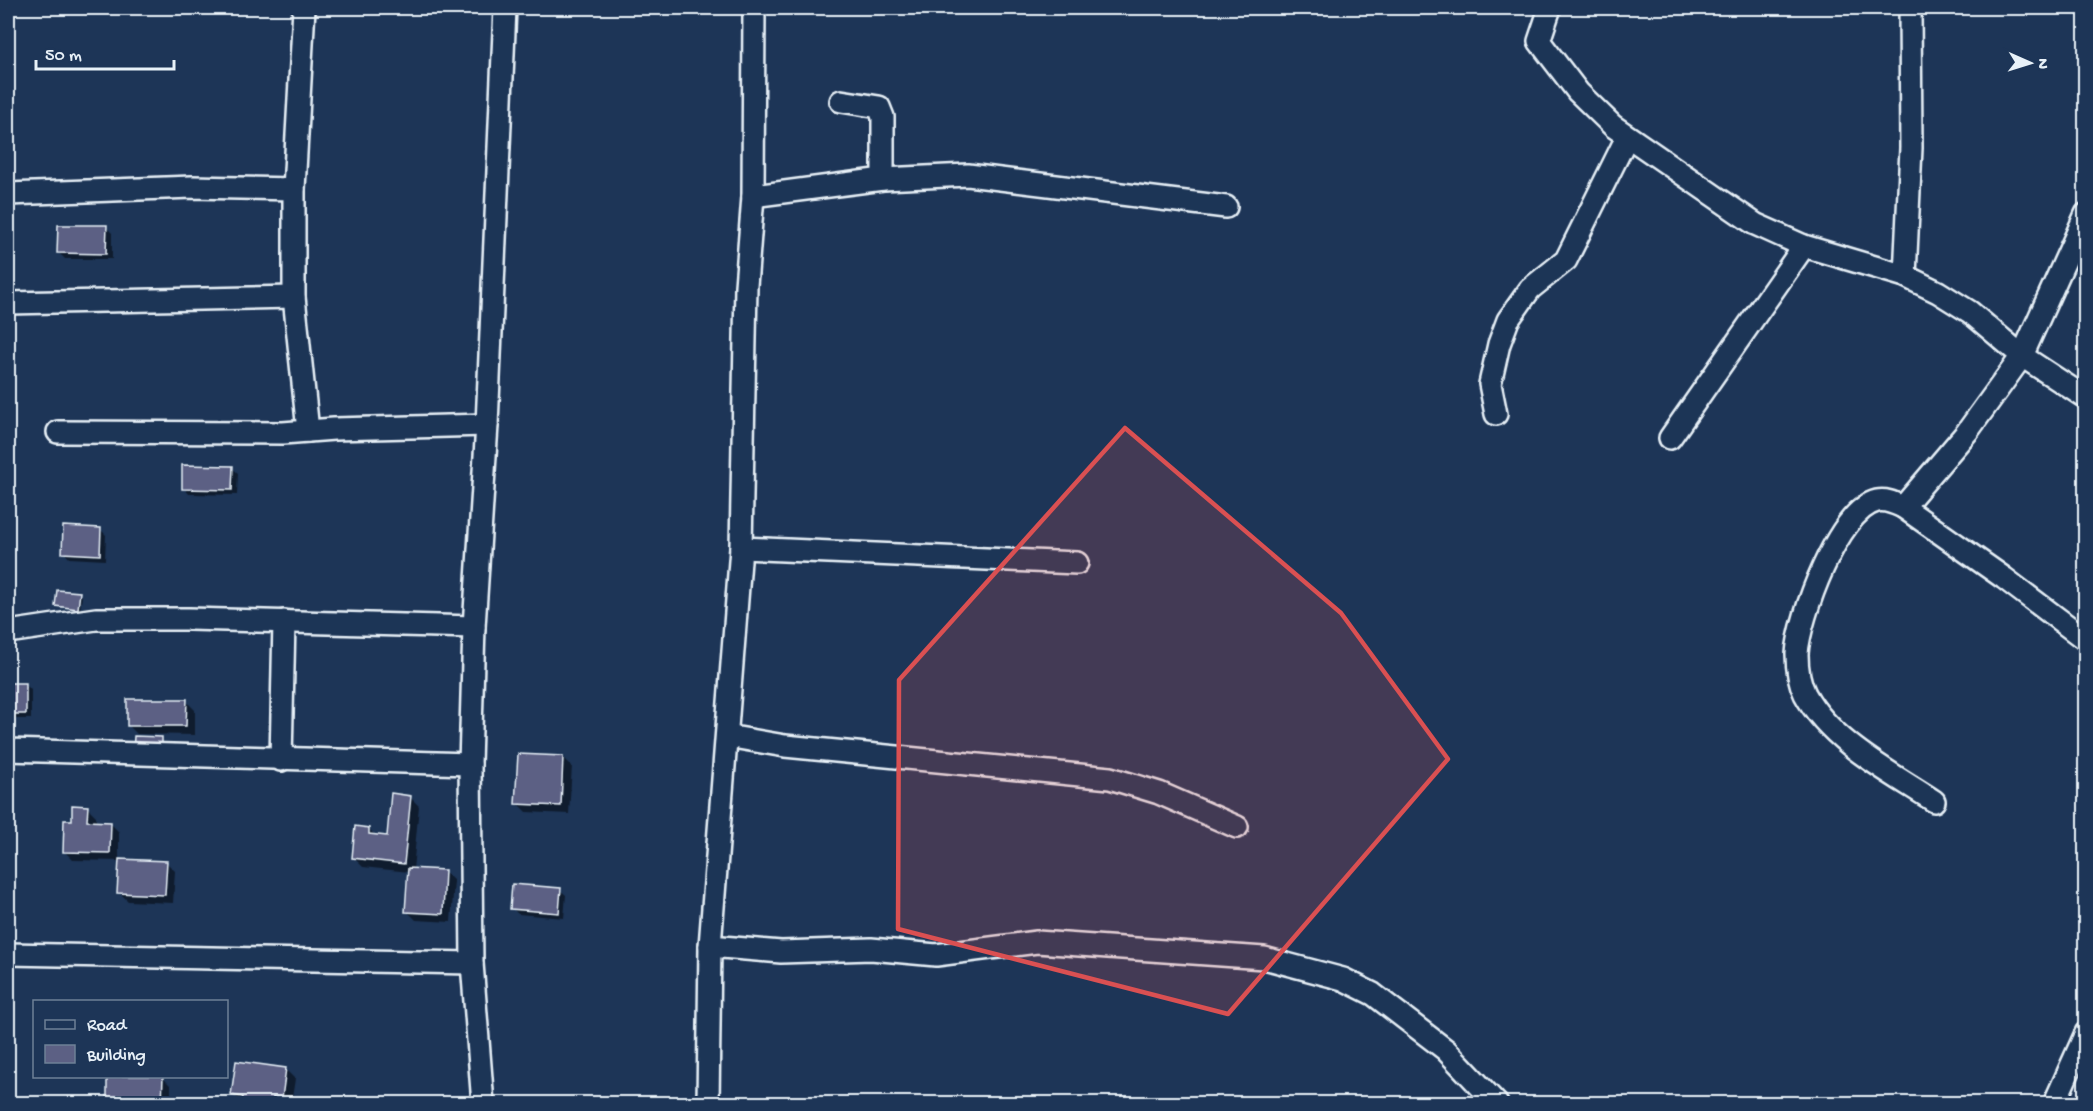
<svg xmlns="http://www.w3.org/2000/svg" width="2093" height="1111" viewBox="0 0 2093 1111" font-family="'Gochi Hand',sans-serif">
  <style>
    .shadow { fill: #0007 }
    .building { fill: #5c6084; stroke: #e8f1f8; stroke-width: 1.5 }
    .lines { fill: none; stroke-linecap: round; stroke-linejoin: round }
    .minor-casing { stroke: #e8f1f8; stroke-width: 26 }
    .minor { stroke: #1d3557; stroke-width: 21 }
    .marked { fill: #da5052; fill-opacity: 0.2; stroke: #da5052; stroke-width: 4.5; stroke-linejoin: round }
  </style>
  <rect width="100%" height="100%" fill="#1d3557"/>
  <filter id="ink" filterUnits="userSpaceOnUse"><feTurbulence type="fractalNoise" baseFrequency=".0167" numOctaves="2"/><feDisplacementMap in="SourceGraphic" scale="12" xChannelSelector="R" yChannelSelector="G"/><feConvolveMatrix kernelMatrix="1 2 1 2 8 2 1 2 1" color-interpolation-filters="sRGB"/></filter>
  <g filter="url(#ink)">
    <g class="shadow">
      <path d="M106 227 112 233V259H65L59 253Z"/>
      <path d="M232 468 238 473 237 495 189 494 184 488Z"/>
      <path d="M100 529 106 535 105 560 69 558 64 552Z"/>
      <path d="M79 594 82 596 80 610 57 606Z"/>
      <path d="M8 684 26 685 31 690V719H8Z"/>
      <path d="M186 701 195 710V735L137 734 128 725Z"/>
      <path d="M563 757 572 766 569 814 526 812 517 803Z"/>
      <path d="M410 797 419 806 413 870 445 872 454 881 451 922 416 920 407 911 409 872 363 867 354 858 369 829 376 836 388 837Z"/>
      <path d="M87 807 96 816V823H110L119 832V860L166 862 175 871 173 903 128 901 119 892 120 861 73 860 64 851 73 822Z"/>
      <path d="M560 890 566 895 564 918 518 914 512 908Z"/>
      <path d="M286 1070 295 1079 291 1104 242 1103 233 1094Z"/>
      <path d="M162 1077 171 1086V1104H108Z"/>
    </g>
    <g class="building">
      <path d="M58 225H107L106 254 57 253Z"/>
      <path d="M182 465 233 466 232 490 182 489Z"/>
      <path d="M63 526 101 528 100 555 62 553Z"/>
      <path d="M57 590 80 592 78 609 55 606Z"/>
      <rect x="8" y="683" width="18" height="31"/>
      <path d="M127 699H187L186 726H127Z"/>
      <path d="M134 736 162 737V752H133Z"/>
      <path d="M518 754 563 756 561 806 515 804Z"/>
      <path d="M391 793 411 796 404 864 352 858 355 826 369 828V834L387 836Z"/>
      <path d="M72 805 88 806 87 821 111 822 110 853 63 852 64 820H72Z"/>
      <path d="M119 859 167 861 165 895 117 893Z"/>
      <path d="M408 868 445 870 443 914 405 912Z"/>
      <path d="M512 884 561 888 559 913 510 909Z"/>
      <path d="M236 1061 286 1068 282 1098 273 1097 272 1104H242L243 1097 231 1095Z"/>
      <path d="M107 1076H163L162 1104H107Z"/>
    </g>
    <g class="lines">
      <g class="minor-casing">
        <g id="minor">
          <path d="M304 8 294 189V297L308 431"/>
          <path d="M1550 8 1539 41 1578 92 1613 126 1755 224 1804 246 1905 276 1938 292 1970 312 2022 356 2086 398"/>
          <path d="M841 101 879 107 883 117V179"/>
          <path d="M8 194 192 187 294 189"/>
          <path d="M753 196 883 179 968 175 1226 207"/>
          <path d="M1905 276 1911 148 1910 8"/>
          <path d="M8 303 294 297"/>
          <path d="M1496 414 1490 384 1499 344 1508 320 1530 289 1566 260 1627 137"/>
          <path d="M58 432 283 433 334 429 487 425"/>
          <path d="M1670 438 1804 246"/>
          <path d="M1903 507 1967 432 2022 356 2086 214"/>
          <path d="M741 548 1077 563"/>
          <path d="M8 632 96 619H189L474 627"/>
          <path d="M727 736 785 746 1110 778 1159 793 1237 827"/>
          <path d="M8 750 470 764"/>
          <path d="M281 760 284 621"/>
          <path d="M1934 801C1890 772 1831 742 1805 694 1799 682 1797 667 1797 654 1799 618 1838 510 1877 501 1886 499 1894 503 1903 507L2004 578 2086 640"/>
          <path d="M710 946 781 952 871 949 936 955 1037 942 1264 958 1343 979 1373 994 1446 1050 1497 1104"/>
          <path d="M8 954 472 963"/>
          <path d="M483 1104 472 963 470 764 474 627 487 425 505 8"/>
          <path d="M708 1104 710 946 741 548 746 286 753 196 754 8"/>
          <path d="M2054 1104 2086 1033"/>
        </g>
      </g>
      <use href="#minor" class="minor"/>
    </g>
  </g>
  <path class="marked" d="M1125 428 1341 613 1448 759 1228 1014 898 929 899 680Z"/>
  <rect width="2093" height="1111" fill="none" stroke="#1d3557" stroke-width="30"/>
  <rect x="15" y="15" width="2063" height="1081" fill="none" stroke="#e8f1f8" stroke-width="2" filter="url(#ink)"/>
  <rect x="33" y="1000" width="195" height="78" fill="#1d3557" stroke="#6e8097" stroke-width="1.5"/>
  <rect x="45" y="1020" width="30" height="9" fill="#1d3557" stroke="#6e8097" stroke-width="1.5"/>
  <text x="87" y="1030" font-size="18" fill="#e8f1f8">Road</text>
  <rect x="45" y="1045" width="30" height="18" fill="#5c6084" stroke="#6e8097" stroke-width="1.5"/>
  <text x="87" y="1060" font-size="18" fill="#e8f1f8">Building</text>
  <g transform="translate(2030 63) rotate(93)" stroke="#1d3557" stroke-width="4.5" paint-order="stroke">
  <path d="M0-4.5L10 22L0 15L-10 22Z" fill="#e8f1f8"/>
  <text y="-9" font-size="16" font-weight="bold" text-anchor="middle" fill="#e8f1f8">N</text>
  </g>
  <path d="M36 60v9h138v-9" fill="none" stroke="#e8f1f8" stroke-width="3"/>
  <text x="45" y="60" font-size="18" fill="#e8f1f8" stroke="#1d3557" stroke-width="4.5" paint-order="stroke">50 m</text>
</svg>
